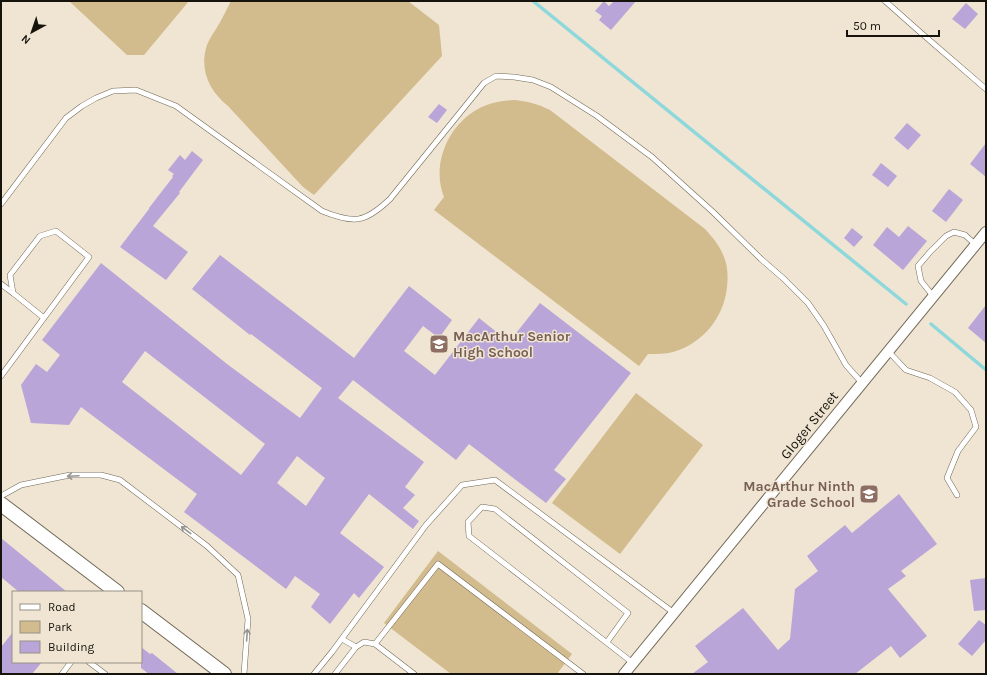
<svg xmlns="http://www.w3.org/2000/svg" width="987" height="675" viewBox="0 0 987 675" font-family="Karla,sans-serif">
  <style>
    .green { fill: #d2bb8d }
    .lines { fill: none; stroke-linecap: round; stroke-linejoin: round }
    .stream { stroke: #8ed8dc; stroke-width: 3.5 }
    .building { fill: #b9a5d7; fill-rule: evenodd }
    .lane-casing { stroke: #716857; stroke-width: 6 }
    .street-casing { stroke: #716857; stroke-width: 12 }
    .secondary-casing { stroke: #716857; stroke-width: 16 }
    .lane { stroke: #fff; stroke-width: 5 }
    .street { stroke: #fff; stroke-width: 10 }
    .secondary { stroke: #fff; stroke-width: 14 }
    .oneway { stroke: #969592 }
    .labels { text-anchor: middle; stroke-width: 3; stroke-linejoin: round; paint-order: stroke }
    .education-label { font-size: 14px; font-weight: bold; fill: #785e54; stroke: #efe5d2; text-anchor: start }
    .street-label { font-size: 14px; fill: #16130c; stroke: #efe5d2 }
  </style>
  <rect width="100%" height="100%" fill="#efe5d2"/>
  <g class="green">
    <path d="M69 1H189L144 55H127Z"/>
    <path d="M231 1H408L439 25 442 56 314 195 303 187 228 106C209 91 199 69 207 45 209 39 213 34 216 29 222 20 226 10 231 1Z"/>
    <path d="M514 100C527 101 538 104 550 110L705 229C713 238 720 246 724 257 728 266 728 278 727 287 724 318 702 344 673 352 665 354 657 354 648 354L639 366 434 210 444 197C431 165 448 125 478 109 489 103 501 101 514 100Z"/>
    <path d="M636 393 703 445 620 554 552 503Z"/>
    <path d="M438 551 572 654 557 674H451L384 623Z"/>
  </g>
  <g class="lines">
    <g class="stream">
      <path d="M533 1 906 304"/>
      <path d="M931 324 986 370"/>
    </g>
  </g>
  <g class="building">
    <path d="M604 1 609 6 614 1H636L611 30 599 20 602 16 595 11Z"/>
    <path d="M966 3 978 14 965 29 952 19Z"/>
    <path d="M439 104 447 110 437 123 428 117Z"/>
    <path d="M907 123 921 135 908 150 894 138Z"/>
    <path d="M986 143V177L970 164Z"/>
    <path d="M192 151 203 160 179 192 180 193 153 226 188 252 166 280 120 247 149 209V208L173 177 172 176 174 174 168 170 180 155 185 160Z"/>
    <path d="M881 163 897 176 888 187 872 175Z"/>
    <path d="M949 189 963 200 946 222 932 211Z"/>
    <path d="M908 226 927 241 903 270 873 245 887 227 899 237Z"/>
    <path d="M852 228 863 237 854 247 844 238Z"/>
    <path d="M220 255 354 358 409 286 452 320 439 338 423 326 404 351 435 375 479 318 509 342 540 303 631 373 554 470 566 479 546 503 469 444 456 460 353 380 338 398 424 462 405 487 415 495 403 508 419 521 413 529 369 494 340 533 384 567 359 598 354 593 330 624 311 607 320 594 295 576 286 589 184 512 197 494 81 407 69 425 31 423 21 385 36 364 47 372 60 355 42 340 101 263 227 364 300 418 322 388 251 334 250 335 192 289ZM145 351 265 444 241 475 122 382ZM297 456 325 478 306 506 277 483Z"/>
    <path d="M986 305V343L968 328Z"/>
    <path d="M899 494 937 544 901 571 906 576 888 589 927 636 900 658 891 646 855 674H692L708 662 695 646 743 608 778 650 790 639 795 589 818 571 807 556 845 525 852 533Z"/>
    <path d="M1 538 67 592H19L1 577Z"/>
    <path d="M986 578V610L974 611 970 580Z"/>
    <path d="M979 620 986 625V640L972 656 958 644Z"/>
    <path d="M13 632V662H42L32 674H1V647Z"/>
    <path d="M141 647 150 654 152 653 178 674H149L141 668Z"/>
  </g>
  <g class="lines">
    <g class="lane-casing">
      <g id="lane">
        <path d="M885 1 920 32 986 89"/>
        <path d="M1 204 66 118 82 106 96 98 113 91 136 90 176 106 322 211C354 224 365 223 390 199L484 83 496 76 514 77 533 80 551 87 597 116 652 157 713 212 761 259 784 279 808 303 824 326 846 365 862 383"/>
        <path d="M1 284 13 293"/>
        <path d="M933 296 921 281 918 266 930 252 946 236 954 232 965 235 976 245"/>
        <path d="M888 351 906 370 930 378 955 392 971 410 976 427 958 451 947 478 957 495"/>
        <path d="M1 376 89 257 56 231 40 236 10 275 13 293 44 318"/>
        <path d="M1 496 21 485 70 475H101L120 480 207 546 238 575 248 619 244 674"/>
        <path d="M342 639 356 647 364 642 375 644"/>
        <path d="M607 642 628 613 495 509 482 507 468 522 469 536 633 663"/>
        <path d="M89 662 105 674"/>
        <path d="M62 674 71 662"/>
        <path d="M314 674 332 652 426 525 462 485 495 480 674 613"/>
        <path d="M335 674 356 647"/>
        <path d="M414 674 375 644 438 564 583 674"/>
      </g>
    </g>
    <g class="street-casing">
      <path id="street" d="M624 674 986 232"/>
    </g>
    <g class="secondary-casing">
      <g id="secondary">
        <path d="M1 504 117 592"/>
        <path d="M141 611 224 674"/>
      </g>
    </g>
    <use href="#lane" class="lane"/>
    <use href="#street" class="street"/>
    <use href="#secondary" class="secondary"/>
  </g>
  <defs><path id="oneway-shaft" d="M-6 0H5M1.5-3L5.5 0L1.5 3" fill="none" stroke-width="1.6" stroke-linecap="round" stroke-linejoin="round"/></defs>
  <g class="oneway">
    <use href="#oneway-shaft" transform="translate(73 476) rotate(177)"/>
    <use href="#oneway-shaft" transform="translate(186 530) rotate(-143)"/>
    <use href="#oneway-shaft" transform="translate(247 635) rotate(-86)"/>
  </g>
  <defs>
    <g id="school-square" transform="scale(1)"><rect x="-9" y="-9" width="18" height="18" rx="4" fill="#8d6e63" stroke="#efe5d2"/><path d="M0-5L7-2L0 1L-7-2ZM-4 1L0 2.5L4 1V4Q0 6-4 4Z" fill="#fff"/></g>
  </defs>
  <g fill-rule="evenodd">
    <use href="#school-square" x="439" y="344"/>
    <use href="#school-square" x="869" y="494"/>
  </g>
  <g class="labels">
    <g class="education-label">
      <text x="453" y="341">MacArthur Senior<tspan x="453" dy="16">High School</tspan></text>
      <text x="855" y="491" text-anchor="end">MacArthur Ninth<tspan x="855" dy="16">Grade School</tspan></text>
    </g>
    <g class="street-label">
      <text transform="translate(809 425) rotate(-51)" y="5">Gloger Street</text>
    </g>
  </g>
  <rect width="987" height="675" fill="none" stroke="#16130c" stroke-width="4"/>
  <rect x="12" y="591" width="130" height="72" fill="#efe5d2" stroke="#989183"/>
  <rect x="20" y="604" width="20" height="6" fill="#ffffff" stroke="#989183"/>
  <text x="48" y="611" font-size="12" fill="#16130c">Road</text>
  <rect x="20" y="621" width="20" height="12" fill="#d2bb8d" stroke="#989183"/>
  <text x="48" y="631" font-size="12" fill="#16130c">Park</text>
  <rect x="20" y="641" width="20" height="12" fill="#b9a5d7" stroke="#989183"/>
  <text x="48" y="651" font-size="12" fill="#16130c">Building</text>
  <g transform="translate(32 32) rotate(220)" stroke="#efe5d2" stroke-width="3" paint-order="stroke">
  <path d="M0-3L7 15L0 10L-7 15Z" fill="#16130c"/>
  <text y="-6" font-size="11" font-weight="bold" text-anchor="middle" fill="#16130c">N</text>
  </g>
  <path d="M847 30v6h92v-6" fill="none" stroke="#16130c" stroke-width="2"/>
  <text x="853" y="30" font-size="12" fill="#16130c" stroke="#efe5d2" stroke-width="3" paint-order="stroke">50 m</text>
</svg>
